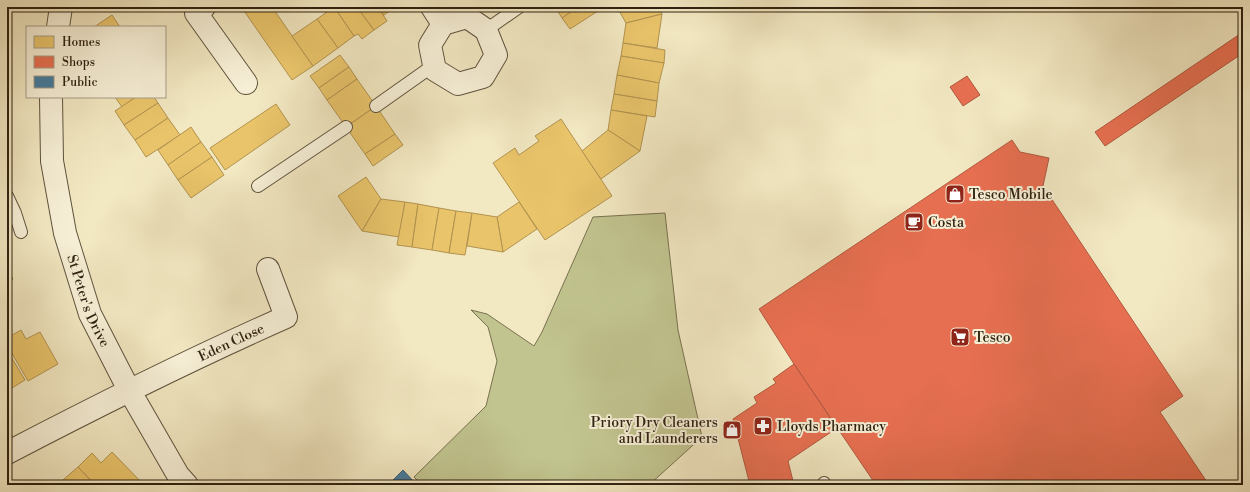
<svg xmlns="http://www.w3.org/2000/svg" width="1250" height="492" viewBox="0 0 1250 492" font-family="'Libre Bodoni',serif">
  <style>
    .green { fill: #c1c48f; stroke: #787250 }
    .homes { fill: #e9c46a; stroke: #b1934f }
    .shops { fill: #e76f51; stroke: #b0583e }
    .public { fill: #457b9d; stroke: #3e6073 }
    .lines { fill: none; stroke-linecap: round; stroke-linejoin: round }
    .service-casing { stroke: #5f533d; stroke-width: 14 }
    .minor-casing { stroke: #5f533d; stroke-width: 24 }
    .tertiary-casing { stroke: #5f533d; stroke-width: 24 }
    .service { stroke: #f7f0d7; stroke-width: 12 }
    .minor { stroke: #f7f0d7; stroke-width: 22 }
    .tertiary { stroke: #f7f0d7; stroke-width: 22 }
    .labels { text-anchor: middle; stroke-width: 4; stroke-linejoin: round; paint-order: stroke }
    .poi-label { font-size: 14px; fill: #2e2111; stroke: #f7f0d7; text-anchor: start }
    .street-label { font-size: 14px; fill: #2e2111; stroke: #f7f0d7 }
  </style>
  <rect width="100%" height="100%" fill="#f2e8c2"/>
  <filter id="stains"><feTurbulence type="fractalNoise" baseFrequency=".005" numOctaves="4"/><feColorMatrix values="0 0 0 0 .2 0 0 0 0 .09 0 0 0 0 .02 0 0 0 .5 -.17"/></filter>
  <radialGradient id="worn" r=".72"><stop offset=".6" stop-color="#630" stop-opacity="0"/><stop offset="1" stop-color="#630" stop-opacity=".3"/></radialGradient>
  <path class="green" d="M665 213 678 330 702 437 649 485H422L414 477 486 406 497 361 488 327 471 310 487 314 534 346 542 332 593 217Z"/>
  <g class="homes">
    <path d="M243 7H272L313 66 292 80 242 8Z"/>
    <path d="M334 7H357L374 30 362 39 358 34 354 36Z"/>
    <path d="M334 7 354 36 338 48 317 19Z"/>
    <path d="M357 7H378L387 21 374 30Z"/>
    <path d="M378 7H395L384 15Z"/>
    <path d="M555 7H578L562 18Z"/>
    <path d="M578 7H600L601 9 570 29 562 18Z"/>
    <path d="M617 7H658L662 14 626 23Z"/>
    <path d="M662 14 657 48 623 43 626 23Z"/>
    <path d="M112 15 120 27H94Z"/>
    <path d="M317 19 338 48 313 66 292 36Z"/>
    <path d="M623 43 665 50 664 63 621 56Z"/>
    <path d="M340 55 349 67 319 88 310 76Z"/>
    <path d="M621 56 664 63 659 83 617 75Z"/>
    <path d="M349 67 357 79 327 100 319 88Z"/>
    <path d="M617 75 659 83 657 101 614 94Z"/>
    <path d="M357 79 376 106 346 127 327 100Z"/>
    <path d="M614 94 657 101 655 117 611 110Z"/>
    <path d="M115 97H136L122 107Z"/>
    <path d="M136 97H154L158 103 124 125 115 111Z"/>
    <path d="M158 103 168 118 135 140 124 125Z"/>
    <path d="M276 104 290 125 225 170 210 148Z"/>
    <path d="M376 106 395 134 365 154 346 127Z"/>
    <path d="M611 110 647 116 640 151 608 130Z"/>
    <path d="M168 118 180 135 146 157 135 140Z"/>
    <path d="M561 119 612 196 545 240 493 163 515 148 519 155 539 141 535 136Z"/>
    <path d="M191 127 201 142 168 165 158 150Z"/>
    <path d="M608 130 640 151 601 179 582 151Z"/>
    <path d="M395 134 403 145 373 166 365 154Z"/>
    <path d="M201 142 212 157 178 180 168 165Z"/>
    <path d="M212 157 224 175 191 198 178 180Z"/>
    <path d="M366 177 381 199 362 231 338 196Z"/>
    <path d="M381 199 405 202 399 237 362 231Z"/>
    <path d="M405 202 418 204 412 247 397 245Z"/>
    <path d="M519 202 537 229 503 252 497 217Z"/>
    <path d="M418 204 439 208 432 250 412 247Z"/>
    <path d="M439 208 456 211 449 253 432 250Z"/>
    <path d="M456 211 472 213 465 255 449 253Z"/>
    <path d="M472 213 497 217 503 252 467 246Z"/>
    <path d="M7 270 13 279 7 282Z"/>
    <path d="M21 330 26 339 40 332 58 364 28 381 7 345V338Z"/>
    <path d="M7 350 25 380 7 391Z"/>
    <path d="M112 452 143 484 142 485H95L78 467 92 453 101 463Z"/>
    <path d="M78 467 95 485H67L63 480Z"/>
  </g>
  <g class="shops">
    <path d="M1243 32V53L1105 146 1095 132Z"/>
    <path d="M967 76 980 95 963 106 950 87Z"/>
    <path d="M1012 140 1020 152 1049 158 1043 186 1183 396 1160 412 1209 485H876L794 364 759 309Z"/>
    <path d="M794 364 837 428 788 461 794 485H750L733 419 757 403 754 397 776 383 773 379Z"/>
  </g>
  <path class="public" d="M403 470 417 485H388Z"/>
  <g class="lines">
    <g class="service-casing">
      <g id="service">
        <path d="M486 30 519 7"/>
        <path d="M376 106 434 65"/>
        <path d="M258 186 346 127"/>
        <path d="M7 196 15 213 21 232"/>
        <path d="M824 483 825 485"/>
      </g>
    </g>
    <g class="minor-casing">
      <g id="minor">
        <path d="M204 7 196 13 246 83"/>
        <path d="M432 7 443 24"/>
        <path d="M467 17 486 30 496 55 483 77 458 84 435 70 430 45 443 24Z"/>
        <path id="s1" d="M7 453C99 405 191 359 286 317L268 269"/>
      </g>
    </g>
    <g class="tertiary-casing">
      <g id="tertiary">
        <path d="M58 27 61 7"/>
        <path id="s2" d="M51 97 52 161 65 233 90 314 129 390 178 475 187 485"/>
      </g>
    </g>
    <use href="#service" class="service"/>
    <use href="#minor" class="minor"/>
    <use href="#tertiary" class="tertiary"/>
  </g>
  <defs>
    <g id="shop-square" transform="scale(1)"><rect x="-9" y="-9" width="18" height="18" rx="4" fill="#8f2418" stroke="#f7f0d7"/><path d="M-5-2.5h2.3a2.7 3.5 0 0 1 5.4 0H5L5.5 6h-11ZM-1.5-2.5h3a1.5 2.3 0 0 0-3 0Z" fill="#fff"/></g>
    <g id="cafe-square" transform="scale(1)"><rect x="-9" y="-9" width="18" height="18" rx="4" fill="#8f2418" stroke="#f7f0d7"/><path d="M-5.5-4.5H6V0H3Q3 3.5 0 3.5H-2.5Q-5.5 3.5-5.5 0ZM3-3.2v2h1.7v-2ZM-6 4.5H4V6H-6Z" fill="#fff"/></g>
    <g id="supermarket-square" transform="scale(1)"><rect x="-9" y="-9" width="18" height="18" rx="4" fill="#8f2418" stroke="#f7f0d7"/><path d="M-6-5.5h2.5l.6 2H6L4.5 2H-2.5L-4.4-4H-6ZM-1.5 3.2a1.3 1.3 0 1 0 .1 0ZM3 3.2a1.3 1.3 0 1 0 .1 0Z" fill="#fff"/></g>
    <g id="pharmacy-square" transform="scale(1)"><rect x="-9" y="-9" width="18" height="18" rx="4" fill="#8f2418" stroke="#f7f0d7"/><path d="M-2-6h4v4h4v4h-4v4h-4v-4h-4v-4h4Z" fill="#fff"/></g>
  </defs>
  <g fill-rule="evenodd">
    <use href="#shop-square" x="955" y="194"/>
    <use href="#cafe-square" x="914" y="222"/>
    <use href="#supermarket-square" x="960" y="337"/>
    <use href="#pharmacy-square" x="763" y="426"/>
    <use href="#shop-square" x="732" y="430"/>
  </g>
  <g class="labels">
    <g class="poi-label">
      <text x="969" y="199">Tesco Mobile</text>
      <text x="928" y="227">Costa</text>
      <text x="974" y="342">Tesco</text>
      <text x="718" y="427" text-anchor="end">Priory Dry Cleaners<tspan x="718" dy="16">and Launderers</tspan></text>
      <text x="777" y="431">Lloyds Pharmacy</text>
    </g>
    <g class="street-label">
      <text dy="5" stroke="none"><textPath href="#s2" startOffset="209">St Peter's Drive</textPath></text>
      <text dy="5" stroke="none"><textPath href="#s1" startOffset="250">Eden Close</textPath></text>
    </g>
  </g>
  <rect width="1250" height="492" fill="none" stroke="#f2e8c2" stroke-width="24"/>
  <rect x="8" y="8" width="1234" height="476" fill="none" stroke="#2e2111" stroke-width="2"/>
  <rect x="12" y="12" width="1226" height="468" fill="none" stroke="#2e2111"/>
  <rect x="26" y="26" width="140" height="72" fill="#f7f0d7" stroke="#a79d88"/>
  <rect x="34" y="36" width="20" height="12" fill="#e9c46a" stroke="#a79d88"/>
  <text x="62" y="46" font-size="12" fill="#2e2111">Homes</text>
  <rect x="34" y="56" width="20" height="12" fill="#e76f51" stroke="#a79d88"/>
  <text x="62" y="66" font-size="12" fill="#2e2111">Shops</text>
  <rect x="34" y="76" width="20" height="12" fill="#457b9d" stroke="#a79d88"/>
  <text x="62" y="86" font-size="12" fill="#2e2111">Public</text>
  <rect width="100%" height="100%" filter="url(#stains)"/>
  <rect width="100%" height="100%" fill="url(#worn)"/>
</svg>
